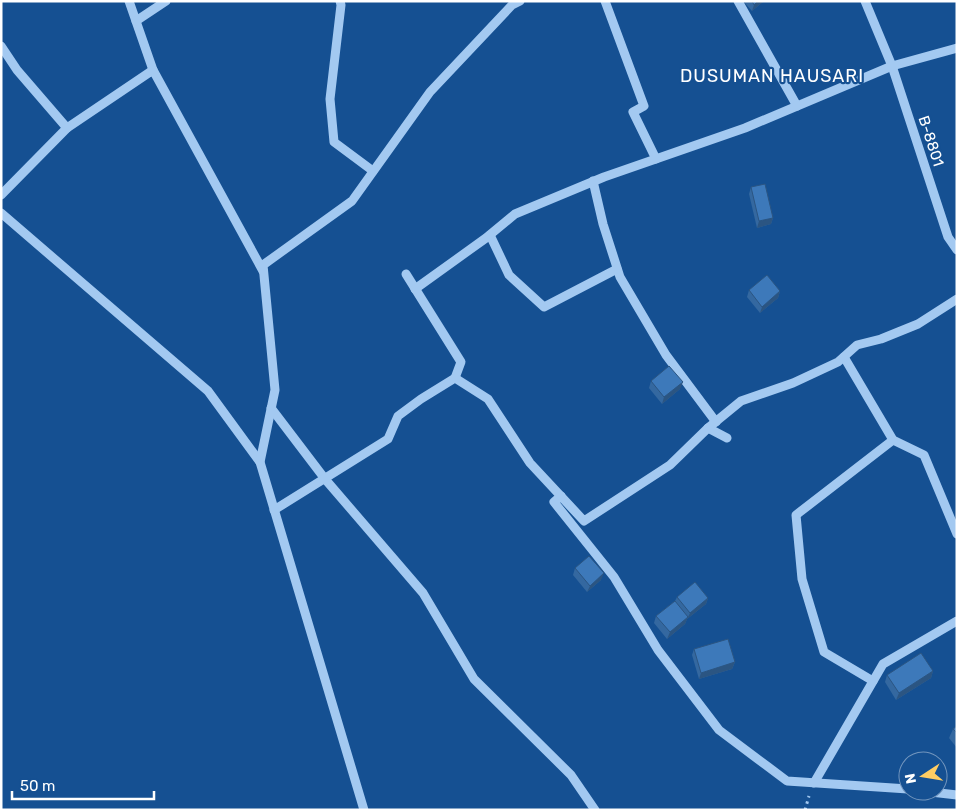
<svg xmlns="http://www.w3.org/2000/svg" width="958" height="811" viewBox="0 0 958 811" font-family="Rubik,sans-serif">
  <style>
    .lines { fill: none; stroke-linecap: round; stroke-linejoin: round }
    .path { stroke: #a3c9f1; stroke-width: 3; stroke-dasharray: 2.5 4; stroke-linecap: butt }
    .minor { stroke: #a3c9f1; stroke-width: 9 }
    .wall { fill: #3468a0 }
    .shaded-wall { fill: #2b5582 }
    .building { fill: #3d79ba; stroke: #2b5582 }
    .labels { text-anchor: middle; stroke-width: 4.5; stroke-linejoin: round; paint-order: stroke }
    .street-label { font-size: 15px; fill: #fff; stroke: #155092 }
    .quarter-label { font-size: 18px; letter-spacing: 1px; fill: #fff; stroke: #155092 }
  </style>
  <rect width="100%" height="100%" fill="#155092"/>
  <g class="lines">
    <path class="path" d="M805 810 809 796"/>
    <g class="minor">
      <path d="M129 1 153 70"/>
      <path d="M340 1 341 5 330 99 334 142 373 171"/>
      <path d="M605 1 644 106 633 112 656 159"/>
      <path d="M738 1 797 106"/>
      <path d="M865 1 892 66 948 237 957 250"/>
      <path d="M136 21 166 1"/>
      <path d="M1 46 17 70 67 128 153 70 263 271"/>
      <path d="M593 181 603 224 620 277 666 355 716 422"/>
      <path d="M1 195 67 128"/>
      <path d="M1 213 208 391 260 462"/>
      <path d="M490 235 509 275 544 307 617 269"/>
      <path d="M406 274 461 362 455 378"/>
      <path d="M415 289 486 238 515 214 604 177 745 128 892 66 957 48"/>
      <path d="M844 357 893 440 924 455 957 534"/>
      <path d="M271 408 325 479 423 593 474 679 571 775 595 810"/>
      <path d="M708 428 741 401 793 383 838 362 857 345 881 339 918 324 957 299"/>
      <path d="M561 496 554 502 614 577 658 650 719 730 787 781 908 789"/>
      <path d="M274 510 388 439 398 416 421 399 455 378 488 399 530 463 584 521 670 465 708 428 727 438"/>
      <path d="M873 681 824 652 802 579 796 515 893 440"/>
      <path d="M814 783 883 664 957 621"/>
      <path d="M922 791 957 795"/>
      <path d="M364 810 260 462 275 390 263 265 352 201 430 92 512 5 520 1"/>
    </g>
  </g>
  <g class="wall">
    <path d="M743 1H764L752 11Z"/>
    <path d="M751 187 773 218 771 224 757 228 749 194Z"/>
    <path d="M749 290 780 291 778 298 760 313 747 297Z"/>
    <path d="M651 381 680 389 662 404 649 388Z"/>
    <path d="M575 568 601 580 587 592 573 575Z"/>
    <path d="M677 597 708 598 706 604 687 619 685 624 667 639 654 623 656 616 675 601Z"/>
    <path d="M694 649 735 662 732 669 699 679 692 655Z"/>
    <path d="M933 671 931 678 896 700 885 682 887 675Z"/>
    <path d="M957 726V748L949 738 953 729Z"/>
  </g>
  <g class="shaded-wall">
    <path d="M758 1H764L752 11 754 5Z"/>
    <path d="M773 218 771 224 757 228 759 221Z"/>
    <path d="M780 291 778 298 760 313 762 307Z"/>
    <path d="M683 382 680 389 662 404 664 397Z"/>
    <path d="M604 573 601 580 587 592 590 586Z"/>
    <path d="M708 598 706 604 687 619 690 613Z"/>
    <path d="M688 617 685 624 667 639 670 632Z"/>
    <path d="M735 662 732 669 699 679 701 673Z"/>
    <path d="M933 671 931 678 896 700 899 693Z"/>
  </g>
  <g class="building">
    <path d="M752 1H758L754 5Z"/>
    <path d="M765 184 773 218 759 221 751 187Z"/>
    <path d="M767 275 780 291 762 307 749 290Z"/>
    <path d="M669 366 683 382 664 397 651 381Z"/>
    <path d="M589 556 604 573 590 586 575 568Z"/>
    <path d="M695 582 708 598 690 613 677 597Z"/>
    <path d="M675 601 688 617 670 632 656 616Z"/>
    <path d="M728 639 735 662 701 673 694 649Z"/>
    <path d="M921 653 933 671 899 693 887 675Z"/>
    <path d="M957 726V733L953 729Z"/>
  </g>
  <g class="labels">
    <g class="street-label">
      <text transform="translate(931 141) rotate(72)" y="5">B-8801</text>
    </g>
    <g class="quarter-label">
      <text x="772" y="82">DUSUMAN HAUSARI</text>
    </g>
  </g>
  <rect width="958" height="811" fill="none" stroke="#ffffff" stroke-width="5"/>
  <g transform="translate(923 776) rotate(258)"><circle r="24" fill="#155092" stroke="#7396be"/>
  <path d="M0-4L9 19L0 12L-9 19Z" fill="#ffcd63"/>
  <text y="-8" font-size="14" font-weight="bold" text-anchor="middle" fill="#ffffff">N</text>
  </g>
  <path d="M12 791v8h142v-8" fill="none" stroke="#ffffff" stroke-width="2.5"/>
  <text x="20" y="791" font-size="15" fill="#ffffff" stroke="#155092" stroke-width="4" paint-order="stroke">50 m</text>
</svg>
